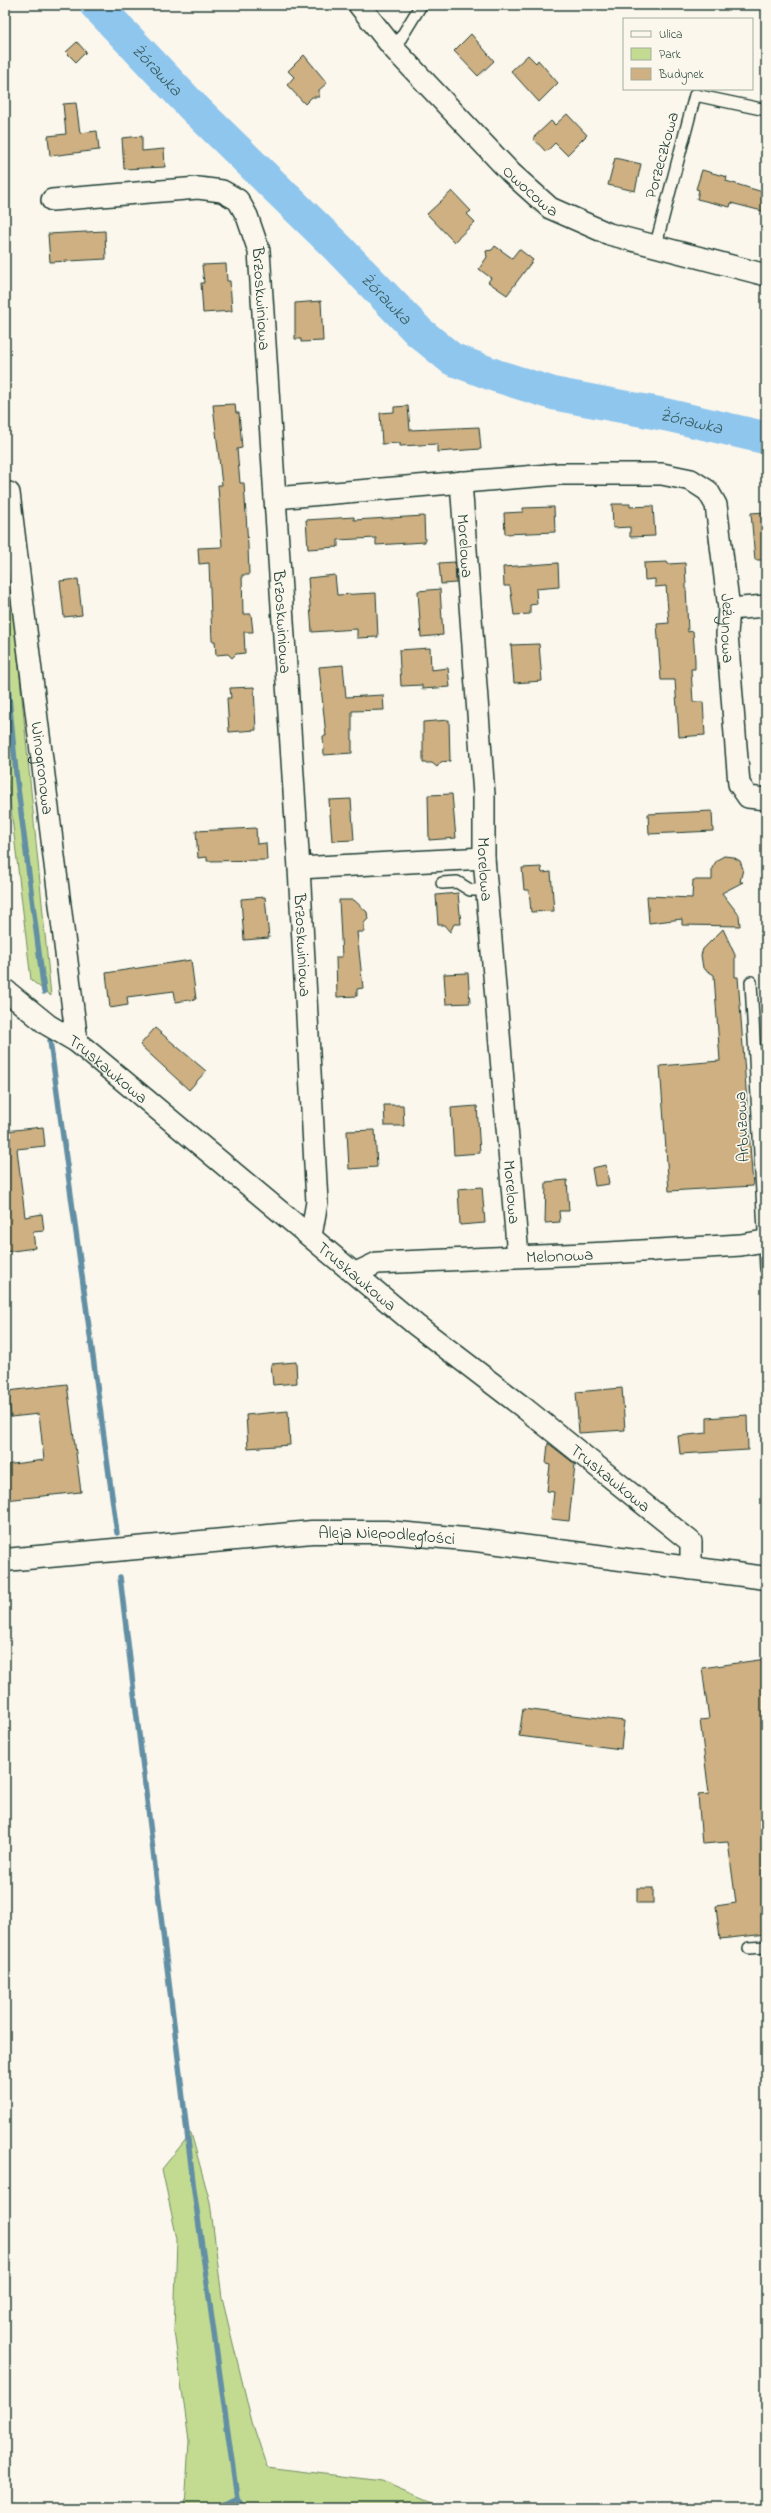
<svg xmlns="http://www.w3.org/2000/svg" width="771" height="2513" viewBox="0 0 771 2513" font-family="'Indie Flower',sans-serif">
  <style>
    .green { fill: #c3db91; stroke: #718c62 }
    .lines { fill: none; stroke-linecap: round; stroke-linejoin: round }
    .stream { stroke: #628fa4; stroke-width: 5.5 }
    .river { stroke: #8fc6ee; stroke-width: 33 }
    .building { fill: #ceb082; stroke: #1f3d34 }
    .service-casing { stroke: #1f3d34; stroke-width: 14 }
    .minor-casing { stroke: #1f3d34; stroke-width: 24 }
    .tertiary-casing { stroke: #1f3d34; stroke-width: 25 }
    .service { stroke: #fbf7ec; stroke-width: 11 }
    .minor { stroke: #fbf7ec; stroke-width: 21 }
    .tertiary { stroke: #fbf7ec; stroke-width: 22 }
    .labels { text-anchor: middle; stroke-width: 3.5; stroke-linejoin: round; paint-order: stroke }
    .street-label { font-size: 17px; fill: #1f3d34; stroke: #fbf7ec }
    .water-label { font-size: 18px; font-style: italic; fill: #3b5f62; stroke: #fbf7ec }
  </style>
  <rect width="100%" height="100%" fill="#fbf7ec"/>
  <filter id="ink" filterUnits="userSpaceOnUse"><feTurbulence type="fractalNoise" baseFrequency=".025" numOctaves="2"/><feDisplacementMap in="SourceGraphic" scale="8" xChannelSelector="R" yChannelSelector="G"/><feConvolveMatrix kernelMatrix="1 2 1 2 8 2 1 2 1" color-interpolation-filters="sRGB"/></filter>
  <g filter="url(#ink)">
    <g class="green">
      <path d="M5 524 51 996 31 980 5 758Z"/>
      <path d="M191 2133 210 2202 222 2298 252 2422 267 2467 382 2481 446 2508H185L189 2441 174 2331 177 2239 162 2169Z"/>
    </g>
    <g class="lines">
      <g class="stream">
        <path d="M5 654 16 773 44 992"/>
        <path d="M50 1041 117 1533"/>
        <path d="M120 1577 194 2190 237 2498"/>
        <path d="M216 2508 237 2498 243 2508"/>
      </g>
      <path class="river" id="s1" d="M96 5 192 106 336 246 419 332 452 359 497 376 555 394 667 415 766 438"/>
    </g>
    <g class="building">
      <path d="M471 34 494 61 478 76 454 51Z"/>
      <path d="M77 42 86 52 76 62 66 52Z"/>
      <path d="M304 55 327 83 319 90V97H312L305 104 287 85 294 77 288 71Z"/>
      <path d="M528 55 536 63 538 60 558 83 539 102 511 71Z"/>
      <path d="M76 103 80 133 97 131 99 150 50 156 48 136 66 134 63 104Z"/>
      <path d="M567 114 587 135 567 155 555 143 546 152 533 138 551 121 555 125Z"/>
      <path d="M142 136V151L164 149 165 167 124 169 122 138Z"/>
      <path d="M615 158 641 164 635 191 608 185Z"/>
      <path d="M702 170 727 177 726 181 766 193V212L731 203 730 207 697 199 699 190 696 189Z"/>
      <path d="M452 191 471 211 467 214 475 222 454 242 427 214Z"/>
      <path d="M105 231 106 259 50 262 48 234Z"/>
      <path d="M495 246 512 258 519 249 533 260 507 295 488 282 491 278 479 269 487 257 486 251 492 250Z"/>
      <path d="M226 264 227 281H230L232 311 203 313 201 283H204L202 265Z"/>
      <path d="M321 301 323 341 301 342V339H295V303Z"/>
      <path d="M235 404 236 413H239L242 448 237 449 240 483H244L248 546 249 575H242L243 614H251L253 632H244L245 653 236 654 232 658 228 654 216 655 215 641H212L209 563 199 564 198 548 222 547 218 485H222L213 405Z"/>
      <path d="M408 406 410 430 479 427 481 449 437 452V444L400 446V443L382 444 380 413 394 412V407Z"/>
      <path d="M612 504H630V507L653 506 655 536 630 537V527L613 528Z"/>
      <path d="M554 507 555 532 505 534 504 513 523 512V508Z"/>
      <path d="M766 512V560H755L751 513Z"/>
      <path d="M424 516 425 542 376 545V538L338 540V547L308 549 306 520 354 517V520Z"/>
      <path d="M455 562 456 583 441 584 439 563Z"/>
      <path d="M667 562 668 564 685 563 688 632 693 631 695 660V669H691L693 702H703L705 735 679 737 675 680H661L657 624 669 623 666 586 655 587V579L645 580 644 563Z"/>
      <path d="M558 563 559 587 536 589 537 604 530 605V614L514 615 510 586H504L503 567Z"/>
      <path d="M335 575 337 595 376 593 378 637 357 638V629L312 632 308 578Z"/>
      <path d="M78 579 82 615 64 617 60 581Z"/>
      <path d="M440 589 443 635 421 637 418 591Z"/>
      <path d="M539 644 542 681 514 683 511 645Z"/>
      <path d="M430 648 431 670 448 668 450 687 422 689V685L401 686 399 650Z"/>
      <path d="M343 665 346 697 383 695 384 710 352 711V753L324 755 323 736H326L319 667Z"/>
      <path d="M254 687 256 730 229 732 227 698H231L230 688Z"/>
      <path d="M449 720 450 761 441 762 437 767 432 763H423V722Z"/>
      <path d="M452 794 456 838 429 840 428 795Z"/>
      <path d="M351 799 354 840 332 841 329 800Z"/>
      <path d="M712 811 713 831 649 834 648 814Z"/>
      <path d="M256 828 257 844 266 843 267 860 207 861V857L198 858 196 831Z"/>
      <path d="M724 856 733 857 740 861 743 869 740 882H743L722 893 739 915 740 926 682 925V919L649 923 647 896 692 898 693 880H712V868L717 860Z"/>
      <path d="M541 867 542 873 551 872 554 911 531 912 529 890H524L522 868Z"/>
      <path d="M458 893 461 924H454L450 932 444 925H438L436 895Z"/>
      <path d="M265 897 269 938 244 940 241 899Z"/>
      <path d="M339 900H354L367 912 368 919 364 923V932H357L363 988 357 989V996L337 997 336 957H342Z"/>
      <path d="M723 929 735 955V977H738L753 1186 669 1191 660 1066 720 1061 714 975 703 968 701 955 703 949Z"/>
      <path d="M191 960 196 999 176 1002 174 991 127 997 128 1005 110 1008 106 973Z"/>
      <path d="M468 973 470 1003 446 1004 444 974Z"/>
      <path d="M155 1028 206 1071 189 1090 140 1045Z"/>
      <path d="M384 1105H403L404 1126H385Z"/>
      <path d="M477 1106 480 1153 454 1155 451 1108Z"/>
      <path d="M43 1127 45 1146 17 1149 25 1217 42 1214 44 1231 33 1232 35 1248 5 1252V1131Z"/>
      <path d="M375 1130 377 1167 349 1169 347 1131Z"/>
      <path d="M606 1165 609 1184 595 1186 592 1168Z"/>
      <path d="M567 1180 569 1211H559L560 1222 545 1223 546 1182Z"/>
      <path d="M482 1187 485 1223 460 1225 458 1189Z"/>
      <path d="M296 1362 297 1383 273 1385 271 1364Z"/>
      <path d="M67 1384 81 1492 5 1500V1465L44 1460 39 1414 11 1417 8 1391Z"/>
      <path d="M622 1388 625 1430 579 1433 576 1392Z"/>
      <path d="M288 1411 290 1445 248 1448 246 1415Z"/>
      <path d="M747 1415 748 1450 680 1454 678 1436 707 1433V1418Z"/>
      <path d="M548 1443 575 1464 569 1521 551 1519 554 1492 547 1491 550 1465 546 1464Z"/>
      <path d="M766 1659V1934L720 1939 716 1906 736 1903 728 1842 702 1844 698 1795 709 1794 700 1720 709 1719 702 1668Z"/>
      <path d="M523 1709 624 1721 621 1749 519 1736Z"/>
      <rect x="637" y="1888" width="16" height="15"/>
    </g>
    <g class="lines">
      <g class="service-casing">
        <g id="service">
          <path d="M394 49 421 5"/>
          <path d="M655 248 695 95 766 110"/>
          <path d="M442 883 457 882 470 890H486"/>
          <path d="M751 982 766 1269"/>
          <path d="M749 1948 766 1947"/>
        </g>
      </g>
      <g class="minor-casing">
        <g id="minor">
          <path id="s2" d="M359 5 394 49 511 173 550 208 609 234 766 275"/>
          <path id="s3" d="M52 200 198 188 222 191 238 200 247 216 259 251 299 868 317 1202 311 1236"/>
          <path id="s4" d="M461 482 484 795V858L518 1256"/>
          <path id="s5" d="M9 493 77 1042"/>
          <path id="s6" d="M275 498 560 474H662L691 480 708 491 716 505 729 609 727 634 739 784 748 797 766 799"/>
          <path d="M729 609 766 606"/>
          <path d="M299 868 484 858"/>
          <path id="s7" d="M5 990 48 1025 77 1042 416 1325 523 1407 691 1542V1569"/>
          <path id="s8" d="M356 1273 377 1263 608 1253 741 1245 764 1241"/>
        </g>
      </g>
      <g class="tertiary-casing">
        <g id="tertiary">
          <path id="s9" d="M5 1560 312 1532H386L476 1540 766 1578"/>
        </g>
      </g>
      <use href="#service" class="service"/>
      <use href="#minor" class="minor"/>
      <use href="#tertiary" class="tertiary"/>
    </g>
  </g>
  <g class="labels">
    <g class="street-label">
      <text transform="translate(661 155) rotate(-75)" y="6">Porzeczkowa</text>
      <text dy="6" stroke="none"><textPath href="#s2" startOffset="253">Owocowa</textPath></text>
      <text dy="6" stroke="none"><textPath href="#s3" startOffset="292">Brzoskwiniowa</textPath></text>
      <text dy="6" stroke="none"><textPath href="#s4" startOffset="64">Morelowa</textPath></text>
      <text dy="6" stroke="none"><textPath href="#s3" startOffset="616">Brzoskwiniowa</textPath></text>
      <text dy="6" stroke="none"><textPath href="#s6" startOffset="578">Jeżynowa</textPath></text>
      <text dy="6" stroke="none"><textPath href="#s5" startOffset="277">Winogronowa</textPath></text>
      <text dy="6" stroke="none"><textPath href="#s4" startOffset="388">Morelowa</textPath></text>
      <text dy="6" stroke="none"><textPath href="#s3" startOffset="940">Brzoskwiniowa</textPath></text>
      <text dy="6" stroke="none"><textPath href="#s7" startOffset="130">Truskawkowa</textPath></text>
      <text transform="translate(741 1127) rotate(-93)" y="6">Arbuzowa</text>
      <text dy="6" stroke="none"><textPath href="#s4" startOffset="712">Morelowa</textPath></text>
      <text dy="6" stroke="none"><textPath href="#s8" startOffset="206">Melonowa</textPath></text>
      <text dy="6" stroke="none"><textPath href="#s7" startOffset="454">Truskawkowa</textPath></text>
      <text dy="6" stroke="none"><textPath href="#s7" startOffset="778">Truskawkowa</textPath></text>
      <text dy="6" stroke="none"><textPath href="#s9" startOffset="383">Aleja Niepodległości</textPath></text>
    </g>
    <g class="water-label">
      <text dy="6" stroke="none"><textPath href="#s1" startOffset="89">Żórawka</textPath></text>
      <text dy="6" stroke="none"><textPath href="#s1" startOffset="413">Żórawka</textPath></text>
      <text dy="6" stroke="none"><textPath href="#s1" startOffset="750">Żórawka</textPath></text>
    </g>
  </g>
  <rect width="771" height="2513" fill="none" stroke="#fbf7ec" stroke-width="20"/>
  <rect x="10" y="10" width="751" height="2493" fill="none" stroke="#1f3d34" stroke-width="1.5" filter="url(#ink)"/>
  <rect x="623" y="18" width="130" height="72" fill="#fbf7ec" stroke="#a3ada2"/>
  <rect x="631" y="31" width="20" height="6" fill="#fbf7ec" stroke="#a3ada2"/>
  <text x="659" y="38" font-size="12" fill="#1f3d34">Ulica</text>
  <rect x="631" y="48" width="20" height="12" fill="#c3db91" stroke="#a3ada2"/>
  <text x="659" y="58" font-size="12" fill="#1f3d34">Park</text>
  <rect x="631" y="68" width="20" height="12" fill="#ceb082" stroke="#a3ada2"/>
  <text x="659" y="78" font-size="12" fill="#1f3d34">Budynek</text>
</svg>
